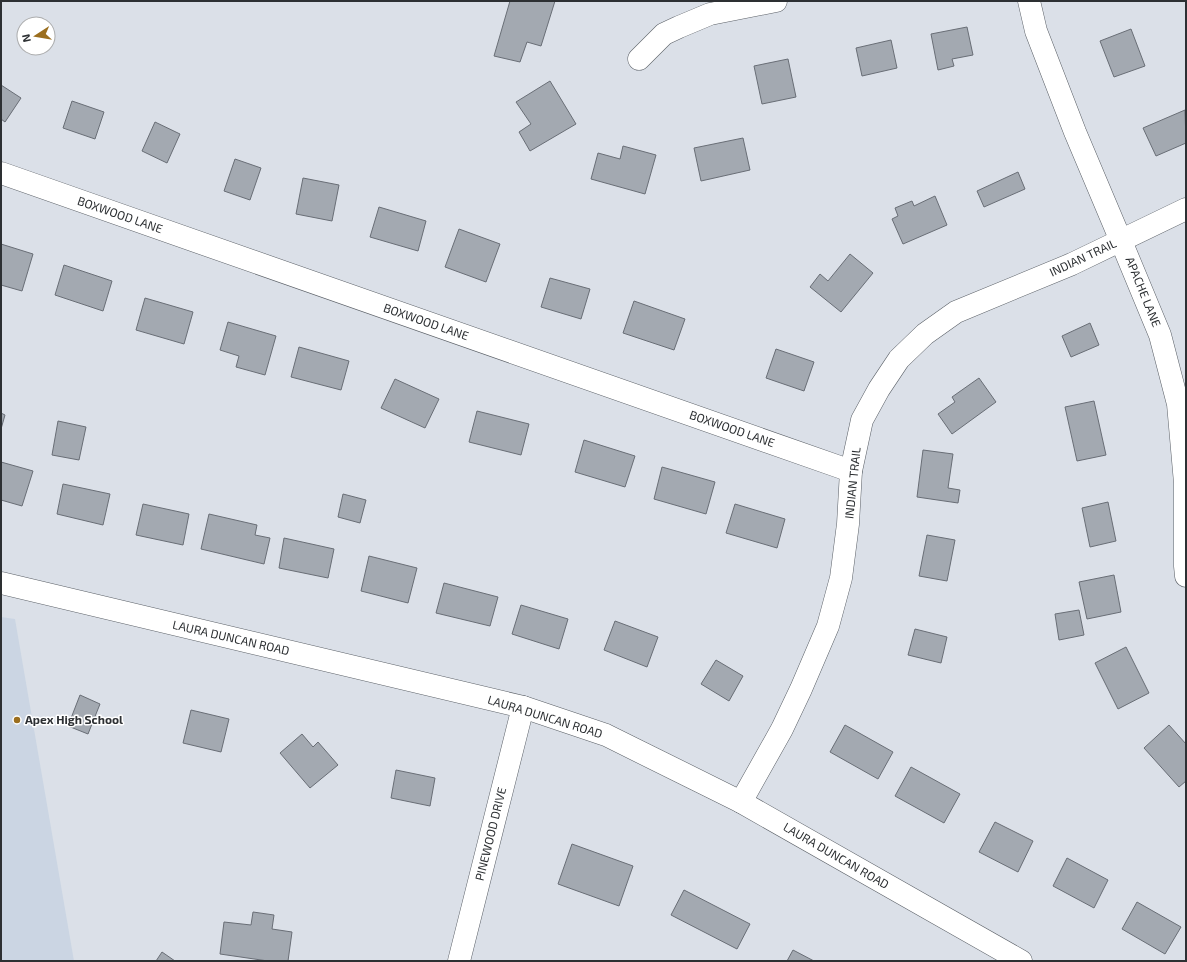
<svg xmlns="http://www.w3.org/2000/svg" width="1187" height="962" viewBox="0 0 1187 962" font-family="'Exo 2',sans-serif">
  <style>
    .built { fill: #cbd5e3 }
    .building { fill: #a3a9b1; stroke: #696e76 }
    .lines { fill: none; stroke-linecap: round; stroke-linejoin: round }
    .minor-casing { stroke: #5b6067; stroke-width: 23 }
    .tertiary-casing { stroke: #5b6067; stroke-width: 23 }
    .minor { stroke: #fff; stroke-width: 22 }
    .tertiary { stroke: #fff; stroke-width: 22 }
    .poi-dot { fill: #9b6e1e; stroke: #fff; stroke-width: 1.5 }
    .labels { text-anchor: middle; stroke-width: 3; stroke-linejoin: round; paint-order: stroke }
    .street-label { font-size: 12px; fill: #2d3033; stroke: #fff }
    .poi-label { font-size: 12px; font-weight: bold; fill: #2d3033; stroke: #fff; text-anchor: start }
  </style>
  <rect width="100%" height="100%" fill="#dbe0e8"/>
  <path class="built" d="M1 617 15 619 74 961H1Z"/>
  <g class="building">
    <path d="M510 1H555L541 46 527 42 520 62 494 56Z"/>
    <path d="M967 27 973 55 952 59 954 66 938 70 931 34Z"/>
    <path d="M1131 29 1145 66 1114 77 1100 41Z"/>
    <path d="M891 40 897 68 862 76 856 48Z"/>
    <path d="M788 59 796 97 762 104 754 66Z"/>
    <path d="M550 81 576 124 530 151 519 132 531 124 516 102Z"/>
    <path d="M1 85 21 98 5 122 1 119Z"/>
    <path d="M72 101 104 112 95 139 63 128Z"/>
    <path d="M1185 110 1186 143 1156 156 1143 128Z"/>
    <path d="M155 122 180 134 167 163 142 151Z"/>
    <path d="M743 138 750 170 701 181 694 148Z"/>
    <path d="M623 146 656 155 645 194 591 179 598 153 620 159Z"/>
    <path d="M235 159 261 168 250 200 224 191Z"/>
    <path d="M1018 172 1025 189 984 207 977 191Z"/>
    <path d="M303 178 339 185 332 221 296 214Z"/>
    <path d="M935 196 947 225 903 244 892 219 898 216 895 208 912 201 914 206Z"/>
    <path d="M379 207 426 221 418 251 370 237Z"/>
    <path d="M459 229 500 244 486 282 445 267Z"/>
    <path d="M1 244 33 254 22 291 1 285Z"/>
    <path d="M850 254 873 273 841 312 810 287 820 274 828 281Z"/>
    <path d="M64 265 112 281 103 311 55 295Z"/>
    <path d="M550 278 590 289 581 319 541 307Z"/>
    <path d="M145 298 193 312 184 344 136 330Z"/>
    <path d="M634 301 685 319 674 350 623 333Z"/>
    <path d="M228 322 276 336 265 375 236 367 239 356 220 350Z"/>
    <path d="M1090 323 1099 345 1071 357 1062 336Z"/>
    <path d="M299 347 349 361 341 390 291 377Z"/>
    <path d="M776 349 814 362 804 391 766 378Z"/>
    <path d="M979 378 996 402 952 434 938 414 955 402 952 397Z"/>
    <path d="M395 379 439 399 425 428 381 408Z"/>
    <path d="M1094 401 1106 455 1077 461 1065 407Z"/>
    <path d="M477 411 529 424 521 455 469 442Z"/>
    <path d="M1 413 5 415 1 429Z"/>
    <path d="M58 421 86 427 79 460 52 455Z"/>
    <path d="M584 440 635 456 625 487 575 472Z"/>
    <path d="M923 450 953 454 948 488 960 490 958 503 917 497Z"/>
    <path d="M1 462 33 471 22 506 1 500Z"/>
    <path d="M662 467 715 482 706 514 654 499Z"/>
    <path d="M63 484 110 494 103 525 57 514Z"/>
    <path d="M343 494 366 500 360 523 338 517Z"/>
    <path d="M1108 502 1116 541 1090 547 1082 508Z"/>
    <path d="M143 504 189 514 183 545 136 535Z"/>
    <path d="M735 504 785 519 777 548 726 533Z"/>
    <path d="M209 514 257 525 255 535 270 538 264 564 201 549Z"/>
    <path d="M927 535 955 540 947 581 919 576Z"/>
    <path d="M284 538 334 549 328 578 279 568Z"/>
    <path d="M369 556 417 568 408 603 361 591Z"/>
    <path d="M1114 575 1121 612 1087 619 1079 582Z"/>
    <path d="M444 583 498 597 490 626 436 613Z"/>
    <path d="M521 605 568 619 559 649 512 634Z"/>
    <path d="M1079 610 1084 635 1059 640 1055 614Z"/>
    <path d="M615 621 658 637 647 667 604 650Z"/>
    <path d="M915 629 947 637 941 663 908 655Z"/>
    <path d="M1126 647 1149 693 1118 709 1095 663Z"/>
    <path d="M716 660 743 676 729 701 701 684Z"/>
    <path d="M80 695 100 704 88 734 68 726Z"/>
    <path d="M191 710 229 719 221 752 183 743Z"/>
    <path d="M845 725 893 752 878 779 830 752Z"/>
    <path d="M1169 725 1186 744V781L1179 787 1144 748Z"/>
    <path d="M302 734 313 747 318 742 338 765 310 788 280 753Z"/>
    <path d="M911 767 960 794 944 823 895 796Z"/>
    <path d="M396 770 435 778 430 806 391 798Z"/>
    <path d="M995 822 1033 841 1018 872 979 852Z"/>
    <path d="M572 844 633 866 619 906 558 884Z"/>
    <path d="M1067 858 1108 880 1094 908 1053 886Z"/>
    <path d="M684 890 750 924 737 949 671 915Z"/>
    <path d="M1137 902 1181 927 1165 954 1122 929Z"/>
    <path d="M253 912 274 915 272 929 292 932 288 961H268L220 954 224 922 251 925Z"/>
    <path d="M793 950 814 961H787Z"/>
    <path d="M162 952 175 961H156Z"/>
  </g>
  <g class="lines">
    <g class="minor-casing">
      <g id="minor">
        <path d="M1029 1 1036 31 1075 132 1121 241 1160 335 1178 404 1185 483V566L1186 576"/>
        <path d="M639 59 664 34 679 27 710 14 776 1"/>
        <path d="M1 173 851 471"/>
        <path d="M741 802 782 729 801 689 828 626 841 578 848 524 851 471 862 420 879 389 899 359 925 334 956 312 1072 264 1186 209"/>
        <path d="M459 961 523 707"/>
      </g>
    </g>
    <g class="tertiary-casing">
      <path id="tertiary" d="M1 583 523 707 606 735 741 802 1021 961"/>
    </g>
    <use href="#minor" class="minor"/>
    <use href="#tertiary" class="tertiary"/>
  </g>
  <circle class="poi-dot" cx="17" cy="720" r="4"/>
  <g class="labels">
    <g class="street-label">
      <text transform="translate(120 215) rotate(19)" y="4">BOXWOOD LANE</text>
      <text transform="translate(1083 258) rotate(-25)" y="4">INDIAN TRAIL</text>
      <text transform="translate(1143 292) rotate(68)" y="4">APACHE LANE</text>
      <text transform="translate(426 322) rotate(19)" y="4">BOXWOOD LANE</text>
      <text transform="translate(732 429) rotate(19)" y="4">BOXWOOD LANE</text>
      <text transform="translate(853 483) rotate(-84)" y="4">INDIAN TRAIL</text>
      <text transform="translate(231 638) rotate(13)" y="4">LAURA DUNCAN ROAD</text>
      <text transform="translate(545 717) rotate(17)" y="4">LAURA DUNCAN ROAD</text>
      <text transform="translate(491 834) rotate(-76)" y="4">PINEWOOD DRIVE</text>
      <text transform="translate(836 856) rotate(30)" y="4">LAURA DUNCAN ROAD</text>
    </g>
    <g class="poi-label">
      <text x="25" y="724">Apex High School</text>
    </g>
  </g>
  <rect width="1187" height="962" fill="none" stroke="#2d3033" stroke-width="4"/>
  <g transform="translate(36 36) rotate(258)"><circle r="19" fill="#ffffff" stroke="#abacad"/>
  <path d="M0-3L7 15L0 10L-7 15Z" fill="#9b6e1e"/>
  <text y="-6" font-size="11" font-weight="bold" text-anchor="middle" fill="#2d3033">N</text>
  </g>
</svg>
